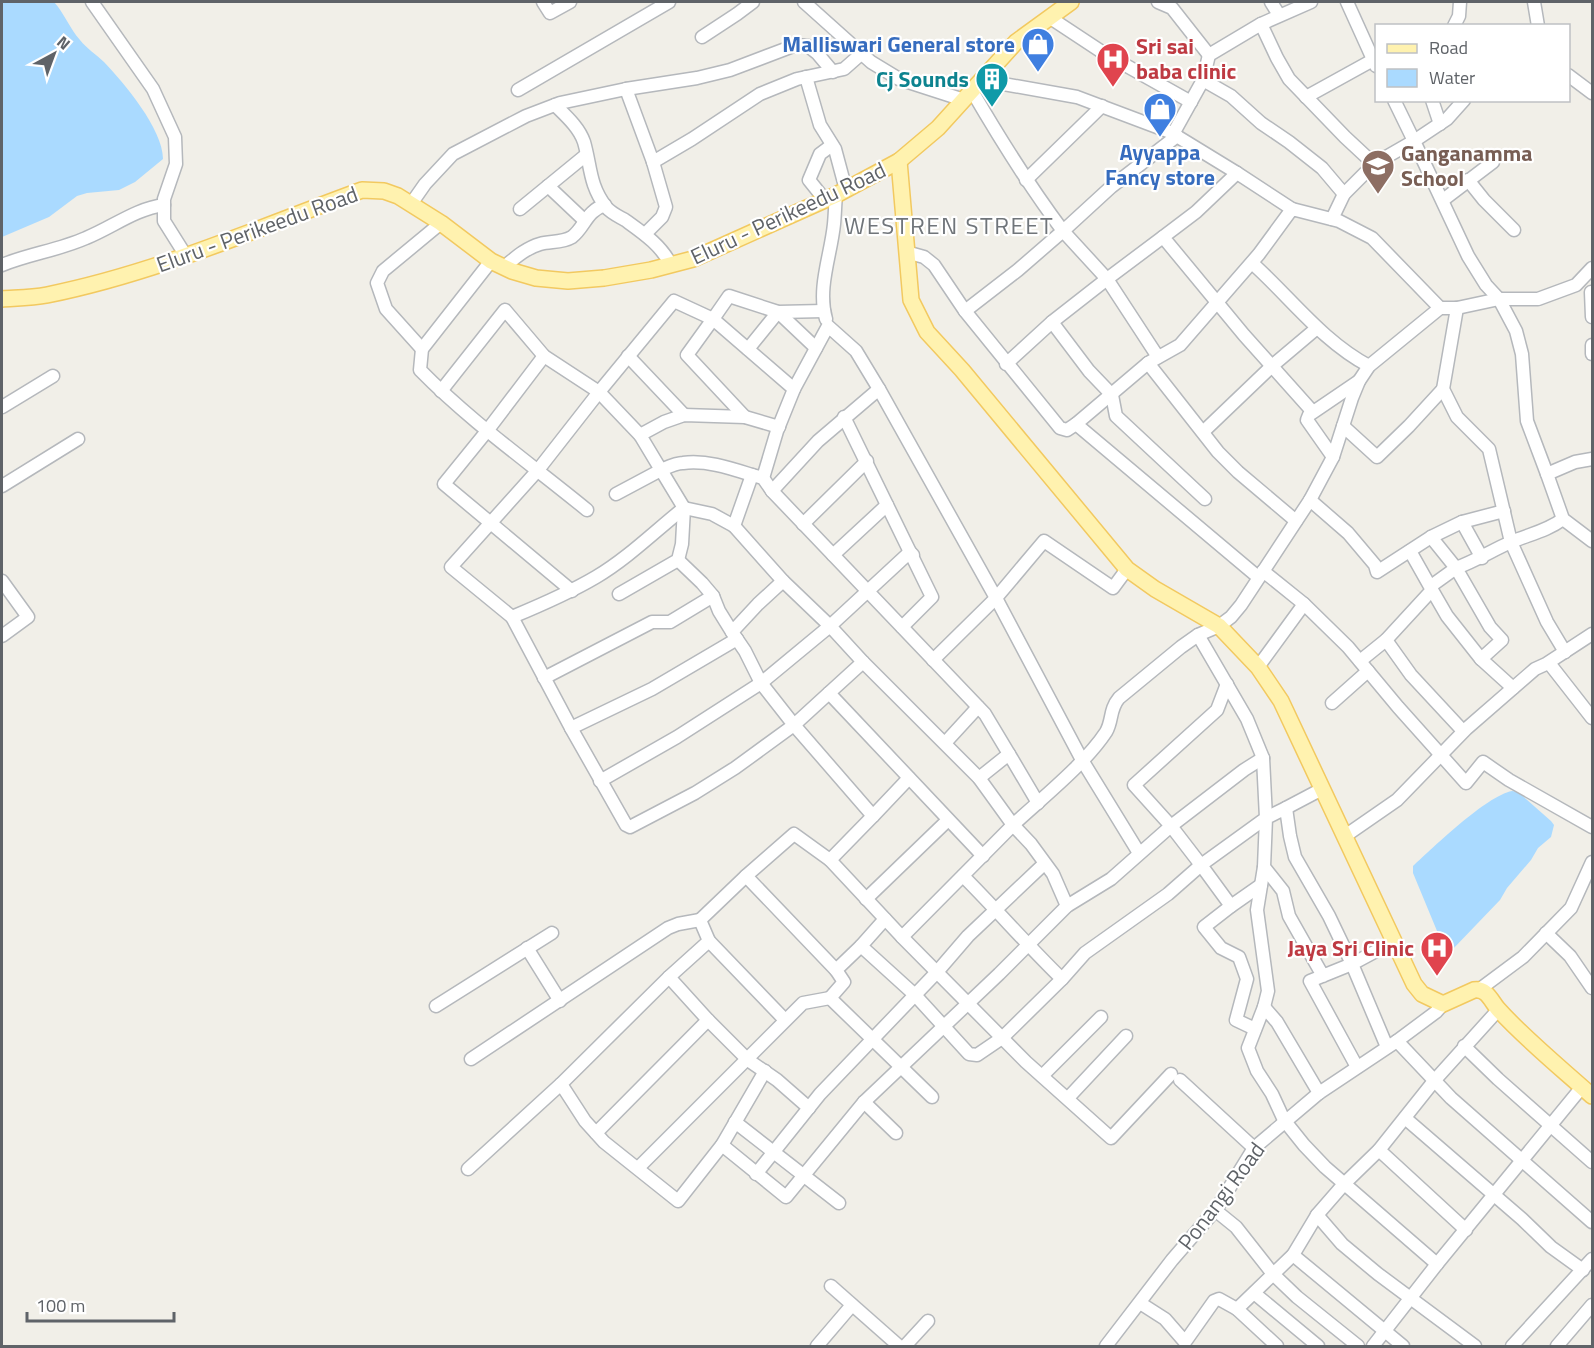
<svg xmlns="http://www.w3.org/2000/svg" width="1594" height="1348" viewBox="0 0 1594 1348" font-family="'Titillium Web',sans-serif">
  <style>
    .water { fill: #aadaff }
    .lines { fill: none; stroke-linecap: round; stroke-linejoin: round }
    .minor-casing { stroke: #b5b8bc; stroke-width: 15 }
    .major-casing { stroke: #f2c960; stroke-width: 18 }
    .minor { stroke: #fff; stroke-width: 12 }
    .major { stroke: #fff2af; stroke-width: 15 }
    .labels { text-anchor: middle; stroke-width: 4.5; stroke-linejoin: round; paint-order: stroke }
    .shop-label { font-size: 22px; font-weight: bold; fill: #366cbe; stroke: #fff; text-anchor: end }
    .health-label { font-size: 22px; font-weight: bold; fill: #be3a42; stroke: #fff; text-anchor: start }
    .culture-label { font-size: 22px; font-weight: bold; fill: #0d838f; stroke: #fff; text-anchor: end }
    .education-label { font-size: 22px; font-weight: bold; fill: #785e54; stroke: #fff; text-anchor: start }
    .street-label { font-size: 22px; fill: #5f6368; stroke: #fff }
    .neighbourhood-label { font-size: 24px; letter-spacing: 1.5px; fill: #70757a; stroke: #fff }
  </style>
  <rect width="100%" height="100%" fill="#f1efe8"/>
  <g class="water">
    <path d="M2 2H54C64 13 70 29 80 40 87 49 96 54 104 62 124 83 163 129 163 159L135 182 119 190 87 193 77 196 49 217 2 237Z"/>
    <path d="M1512 791 1518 792 1551 821 1554 825 1551 837 1538 848 1531 860 1507 888 1500 900 1452 950 1447 949 1442 943 1413 873V866C1434 847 1486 796 1512 791Z"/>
  </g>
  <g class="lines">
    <g class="minor-casing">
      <g id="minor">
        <path d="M92 2 153 89 175 137 176 164 164 199V221L186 256"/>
        <path d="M543 2 550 13 570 2"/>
        <path d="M804 2 871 62 899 79 964 100"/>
        <path d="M1158 2 1172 8 1209 55"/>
        <path d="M1271 2 1279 15"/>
        <path d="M1347 2 1376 66"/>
        <path d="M1534 2 1538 26"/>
        <path d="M1049 17 1102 52 1191 102"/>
        <path d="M1261 24 1311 2"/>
        <path d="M1454 26 1459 16 1460 2"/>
        <path d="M702 37 737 14 753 2"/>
        <path d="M1568 75 1592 93"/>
        <path d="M806 77 820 125 835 149 846 190"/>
        <path d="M981 80 1077 97 1170 132 1237 173"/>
        <path d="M1203 80 1209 55 1261 24 1277 58 1289 79 1345 137 1374 164"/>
        <path d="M626 89 653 162 666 207 662 217 645 234"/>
        <path d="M518 90 669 2"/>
        <path d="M972 91C1000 139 1029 186 1063 231L1111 187 1177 136"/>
        <path d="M1306 97 1373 60"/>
        <path d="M1432 100 1440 124"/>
        <path d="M1464 100 1447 119 1414 141 1468 256 1486 285 1499 299 1516 331 1522 354 1527 421 1547 474 1575 462 1592 459"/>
        <path d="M555 105C565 115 579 127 584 142 591 166 589 185 606 207 611 213 618 216 625 220 643 233 661 245 671 265"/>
        <path d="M1173 134 1203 80 1231 96 1261 123 1289 142 1322 168 1344 194"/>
        <path d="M653 162 692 139 760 94 797 79 844 69 861 54"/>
        <path d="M1026 180 1102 106"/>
        <path d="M1468 180 1484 200 1514 230"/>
        <path d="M548 186 584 220"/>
        <path d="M825 200 809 180 820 154 832 145"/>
        <path d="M1443 200 1493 162"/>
        <path d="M411 204 425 184 453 154 526 116 560 103 626 89 697 78 730 70 796 45 808 46 817 53 833 72"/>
        <path d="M520 209 586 155"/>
        <path d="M1292 209 1237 173 1196 212 1163 237 1244 335 1312 411"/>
        <path d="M1332 219 1344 194 1374 164 1414 141 1394 100"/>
        <path d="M906 252 924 257 934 265 965 311 1060 428 1067 430 1076 424"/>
        <path d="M491 261 422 349 420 370C471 422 531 464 587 510"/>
        <path d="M1252 263C1291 298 1322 341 1369 366"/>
        <path d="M2 265C29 254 59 250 86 238 113 227 135 209 164 205"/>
        <path d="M504 267C515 258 526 248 540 244 550 241 562 243 572 237 585 227 586 211 605 205"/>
        <path d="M1591 292 1592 317"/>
        <path d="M1457 308 1443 389 1457 417 1489 449 1511 542 1547 622 1565 652"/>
        <path d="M965 311 1018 270 1063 231 1107 279 1052 322 1089 371 1112 395 1116 416 1205 499"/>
        <path d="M826 319C817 288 831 255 834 224 835 214 835 205 836 195"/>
        <path d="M1592 345V354"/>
        <path d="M422 349 386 309 377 283 383 271 441 223"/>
        <path d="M748 349 778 312 816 348"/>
        <path d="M544 356 487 431 444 484 572 591"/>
        <path d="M628 356 684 415"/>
        <path d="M1158 357 1107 279 1163 237"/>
        <path d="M1148 363 1180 345 1259 254 1292 209 1339 221 1372 238 1440 308"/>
        <path d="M1006 364 1052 322"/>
        <path d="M794 389 713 319 729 296 778 312 824 311"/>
        <path d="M441 391 505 310 544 356 599 392 538 470 451 567 512 617C541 605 569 593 596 577 628 558 655 531 684 508L712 514 734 526 783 581 830 626 910 552 913 555"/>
        <path d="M2 407 53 376"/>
        <path d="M844 417 932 597 902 627"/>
        <path d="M1343 426 1377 457 1409 426 1443 389"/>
        <path d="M1203 432 1272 366 1317 328"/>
        <path d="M640 435 599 392 674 301 713 319 687 355 745 417"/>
        <path d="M1333 457 1307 420 1309 415 1359 381"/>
        <path d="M1547 474 1563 519 1592 541"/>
        <path d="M763 478 777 431 794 389 828 326 856 351 879 389"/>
        <path d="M2 486 78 439"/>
        <path d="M772 491 818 441 879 389 996 598 933 660"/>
        <path d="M616 494 661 470 640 435 664 422 684 415 745 417 779 427"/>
        <path d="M1310 500 1348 533 1375 565 1377 572 1431 537"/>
        <path d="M1462 522 1482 558"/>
        <path d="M803 524 867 461"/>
        <path d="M734 526 752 475 763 478 772 491 985 714 1009 754"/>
        <path d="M833 555 887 505"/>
        <path d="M678 560 702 583 713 596 719 611 732 632"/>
        <path d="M1127 569 1113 588 1044 541 996 598 1082 760 1139 853"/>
        <path d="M1263 571 1304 604 1348 647 1398 707 1466 783 1483 762 1509 780 1592 827"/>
        <path d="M1258 577 1076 424 1148 363 1218 452 1238 472 1296 521"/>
        <path d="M2 581 28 617 2 636"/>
        <path d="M1431 586 1456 568 1431 537 1462 522 1504 511"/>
        <path d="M1432 590 1447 616 1481 659"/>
        <path d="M619 594 678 560 682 544 684 508 661 470C668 467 676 463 683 463 707 460 730 468 752 475"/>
        <path d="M512 617 571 728 626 825 630 827 695 793 735 768 794 725 761 683 745 651 732 632 758 604 783 581"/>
        <path d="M1198 635 1247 719 1263 758 1266 818 1201 865 1231 906 1204 927 1221 948 1239 957 1247 979 1236 1020 1255 1029"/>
        <path d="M1386 640 1411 675 1463 731"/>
        <path d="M1360 661 1386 640 1432 590 1410 551"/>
        <path d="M863 662 829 693 983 856"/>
        <path d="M1549 663 1592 718"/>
        <path d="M1258 667 1304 604"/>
        <path d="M544 678 652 622H670L713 596"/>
        <path d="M1513 688 1481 659 1502 640 1490 627 1456 568C1475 561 1493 550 1511 542 1530 534 1547 531 1563 519"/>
        <path d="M829 693 794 725 873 816 909 778"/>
        <path d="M1332 703 1368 671"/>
        <path d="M571 728 652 689 737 639"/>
        <path d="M945 743 978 707"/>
        <path d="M979 778 1009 754 1038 803"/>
        <path d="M600 781 677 737 761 683 830 626 863 662 979 778 1013 825C1042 798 1085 764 1106 732 1113 720 1109 710 1119 698L1181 647 1198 635 1219 626 1231 617 1241 605 1310 500 1333 457 1352 398 1359 381 1369 366 1440 308H1457L1499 299H1538L1576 285 1592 268"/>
        <path d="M1286 808 1322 789"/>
        <path d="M873 816 830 860 902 937"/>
        <path d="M1345 836 1397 800 1466 729 1535 669 1546 664 1592 634"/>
        <path d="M830 860 794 834 746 876 836 970"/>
        <path d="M746 876 700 920 709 941 669 977 561 1084 585 1121 604 1142 678 1201 722 1145 765 1071"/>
        <path d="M866 899 948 820"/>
        <path d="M1067 906 1053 874 1031 844 1013 825 902 937 1026 1062 1111 1138 1171 1074"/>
        <path d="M1231 906 1261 885"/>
        <path d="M885 919 861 946 915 995 969 1054 977 1055 1002 1038 1062 979C1028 946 997 910 963 876"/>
        <path d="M1546 933 1570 956 1592 988"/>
        <path d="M709 941 785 1020"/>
        <path d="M861 946 836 970 844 982 830 998 932 1097"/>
        <path d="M527 948 560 1001"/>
        <path d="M1323 976 1289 916 1283 891 1264 867 1266 818 1286 808 1290 836 1295 857 1329 916 1352 964 1310 981 1357 1067"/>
        <path d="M669 977 708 1020 748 1060 777 1080 809 1108"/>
        <path d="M1062 979 1085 953 1168 894 1201 865 1171 826 1244 770 1263 758"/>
        <path d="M1480 989 1523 957 1571 908 1592 862"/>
        <path d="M436 1006 552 933"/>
        <path d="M1264 1007 1268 991 1257 910 1264 867"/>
        <path d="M1397 1041 1451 1098 1592 1222"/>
        <path d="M1464 1046 1498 1079 1592 1162"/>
        <path d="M1387 1047 1352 964 1393 942"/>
        <path d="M471 1059 668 928 678 924 700 920"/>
        <path d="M1042 1076 1101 1017"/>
        <path d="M1180 1080 1254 1148"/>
        <path d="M1319 1093 1277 1022 1264 1007 1248 1048 1257 1071 1272 1094 1284 1120 1304 1145 1325 1167 1437 1264"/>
        <path d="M1068 1098 1126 1036"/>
        <path d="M864 1102 896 1133"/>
        <path d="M1405 1118 1522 1219 1551 1247 1583 1270"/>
        <path d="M735 1122 839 1203"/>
        <path d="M596 1133 708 1020"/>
        <path d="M722 1145 786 1197 864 1102 999 974 1067 906 1111 879 1171 826 1134 785 1217 710 1227 684"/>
        <path d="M1379 1150 1466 1230"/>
        <path d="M638 1168 803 1003 830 998"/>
        <path d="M468 1169 561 1084"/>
        <path d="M756 1174 820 1094 937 972 968 936 1044 864"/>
        <path d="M1215 1210 1236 1227 1273 1274 1297 1297 1358 1346"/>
        <path d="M1317 1215 1342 1244 1378 1274 1475 1346"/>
        <path d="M1293 1255 1403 1346"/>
        <path d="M831 1286 899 1346"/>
        <path d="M1254 1293 1318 1346"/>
        <path d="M1140 1303 1165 1319 1185 1342 1214 1301 1219 1299 1237 1309"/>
        <path d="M817 1346 852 1305"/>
        <path d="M905 1346 928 1321"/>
        <path d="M1106 1346 1172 1260 1217 1208 1254 1148 1319 1093 1397 1041 1436 1012 1443 1004"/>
        <path d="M1277 1346 1237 1309 1293 1255 1317 1215 1344 1184 1379 1150 1434 1081 1499 1009"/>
        <path d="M1373 1346 1437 1264 1582 1087"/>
        <path d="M1512 1346 1592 1259"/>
        <path d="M1557 1346 1592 1305"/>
      </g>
    </g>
    <g class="major-casing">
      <g id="major">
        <path d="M899 161 911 300 927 332 962 370 1127 569 1155 589 1219 626 1258 667 1281 701 1414 984 1422 994 1443 1004 1474 990C1487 988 1491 1001 1498 1009 1525 1039 1562 1069 1592 1096"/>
        <path d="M2 299C16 298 32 298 47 295 156 273 258 228 362 190L384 191 398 196 441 223 491 261 512 271 536 278 568 281 604 278 651 270 693 259 836 195 899 161 938 128 1016 42 1071 2"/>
      </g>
    </g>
    <use href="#minor" class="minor"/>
    <use href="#major" class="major"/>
  </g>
  <defs>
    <g id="shop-pin" transform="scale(1.725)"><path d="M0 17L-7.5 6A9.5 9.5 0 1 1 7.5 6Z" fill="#3f7fe0" stroke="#fff"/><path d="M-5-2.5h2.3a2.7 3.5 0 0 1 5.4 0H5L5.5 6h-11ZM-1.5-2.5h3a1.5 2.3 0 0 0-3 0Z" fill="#fff"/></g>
    <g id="hospital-pin" transform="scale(1.725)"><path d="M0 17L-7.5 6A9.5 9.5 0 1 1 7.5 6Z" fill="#e0444e" stroke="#fff"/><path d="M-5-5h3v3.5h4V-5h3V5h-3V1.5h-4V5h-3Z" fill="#fff"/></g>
    <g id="building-pin" transform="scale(1.725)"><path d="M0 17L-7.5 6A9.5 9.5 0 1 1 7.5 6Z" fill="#0f9aa8" stroke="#fff"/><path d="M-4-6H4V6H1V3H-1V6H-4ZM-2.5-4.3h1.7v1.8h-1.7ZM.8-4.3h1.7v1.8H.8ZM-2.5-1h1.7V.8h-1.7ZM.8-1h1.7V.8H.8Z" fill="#fff"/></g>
    <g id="school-pin" transform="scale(1.725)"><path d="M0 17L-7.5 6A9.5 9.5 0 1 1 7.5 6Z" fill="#8d6e63" stroke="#fff"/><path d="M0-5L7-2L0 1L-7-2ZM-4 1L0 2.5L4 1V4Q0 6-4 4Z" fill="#fff"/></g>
  </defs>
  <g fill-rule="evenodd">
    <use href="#shop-pin" x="1038" y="44"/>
    <use href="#hospital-pin" x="1113" y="59"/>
    <use href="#building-pin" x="992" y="79"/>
    <use href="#shop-pin" x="1160" y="109"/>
    <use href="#school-pin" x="1378" y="166"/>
    <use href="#hospital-pin" x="1437" y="948"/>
  </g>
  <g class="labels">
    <g class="shop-label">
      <text x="1015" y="52">Malliswari General store</text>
      <text x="1160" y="160" text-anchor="middle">Ayyappa<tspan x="1160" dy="25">Fancy store</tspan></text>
    </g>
    <g class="health-label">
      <text x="1136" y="54">Sri sai<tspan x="1136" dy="25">baba clinic</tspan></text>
      <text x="1414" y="956" text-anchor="end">Jaya Sri Clinic</text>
    </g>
    <g class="culture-label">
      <text x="969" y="87">Cj Sounds</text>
    </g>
    <g class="education-label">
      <text x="1401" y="161">Ganganamma<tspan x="1401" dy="25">School</tspan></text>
    </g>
    <g class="street-label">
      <text transform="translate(788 213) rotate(-25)" y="8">Eluru - Perikeedu Road</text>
      <text transform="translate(257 229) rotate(-20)" y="8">Eluru - Perikeedu Road</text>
      <text transform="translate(1221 1196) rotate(-53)" y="8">Ponangi Road</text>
    </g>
    <g class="neighbourhood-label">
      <text x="949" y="234">WESTREN STREET</text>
    </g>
  </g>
  <rect width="1594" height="1348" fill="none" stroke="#5f6368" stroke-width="6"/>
  <rect x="1375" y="24" width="195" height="78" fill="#ffffff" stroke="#bfc1c3" stroke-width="1.5"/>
  <rect x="1387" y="44" width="30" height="9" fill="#fff2af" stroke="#bfc1c3" stroke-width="1.5"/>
  <text x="1429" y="54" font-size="18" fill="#5f6368">Road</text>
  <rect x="1387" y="69" width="30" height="18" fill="#aadaff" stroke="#bfc1c3" stroke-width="1.5"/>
  <text x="1429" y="84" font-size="18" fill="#5f6368">Water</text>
  <g transform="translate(54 54) rotate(41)" stroke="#ffffff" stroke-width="4.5" paint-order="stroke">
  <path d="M0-4.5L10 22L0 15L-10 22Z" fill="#5f6368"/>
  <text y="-9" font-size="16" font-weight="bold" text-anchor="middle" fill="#5f6368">N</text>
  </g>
  <path d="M27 1312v9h147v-9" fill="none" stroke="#5f6368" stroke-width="3"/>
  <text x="36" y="1312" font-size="18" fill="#5f6368" stroke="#ffffff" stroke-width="4.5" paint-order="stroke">100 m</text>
</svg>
